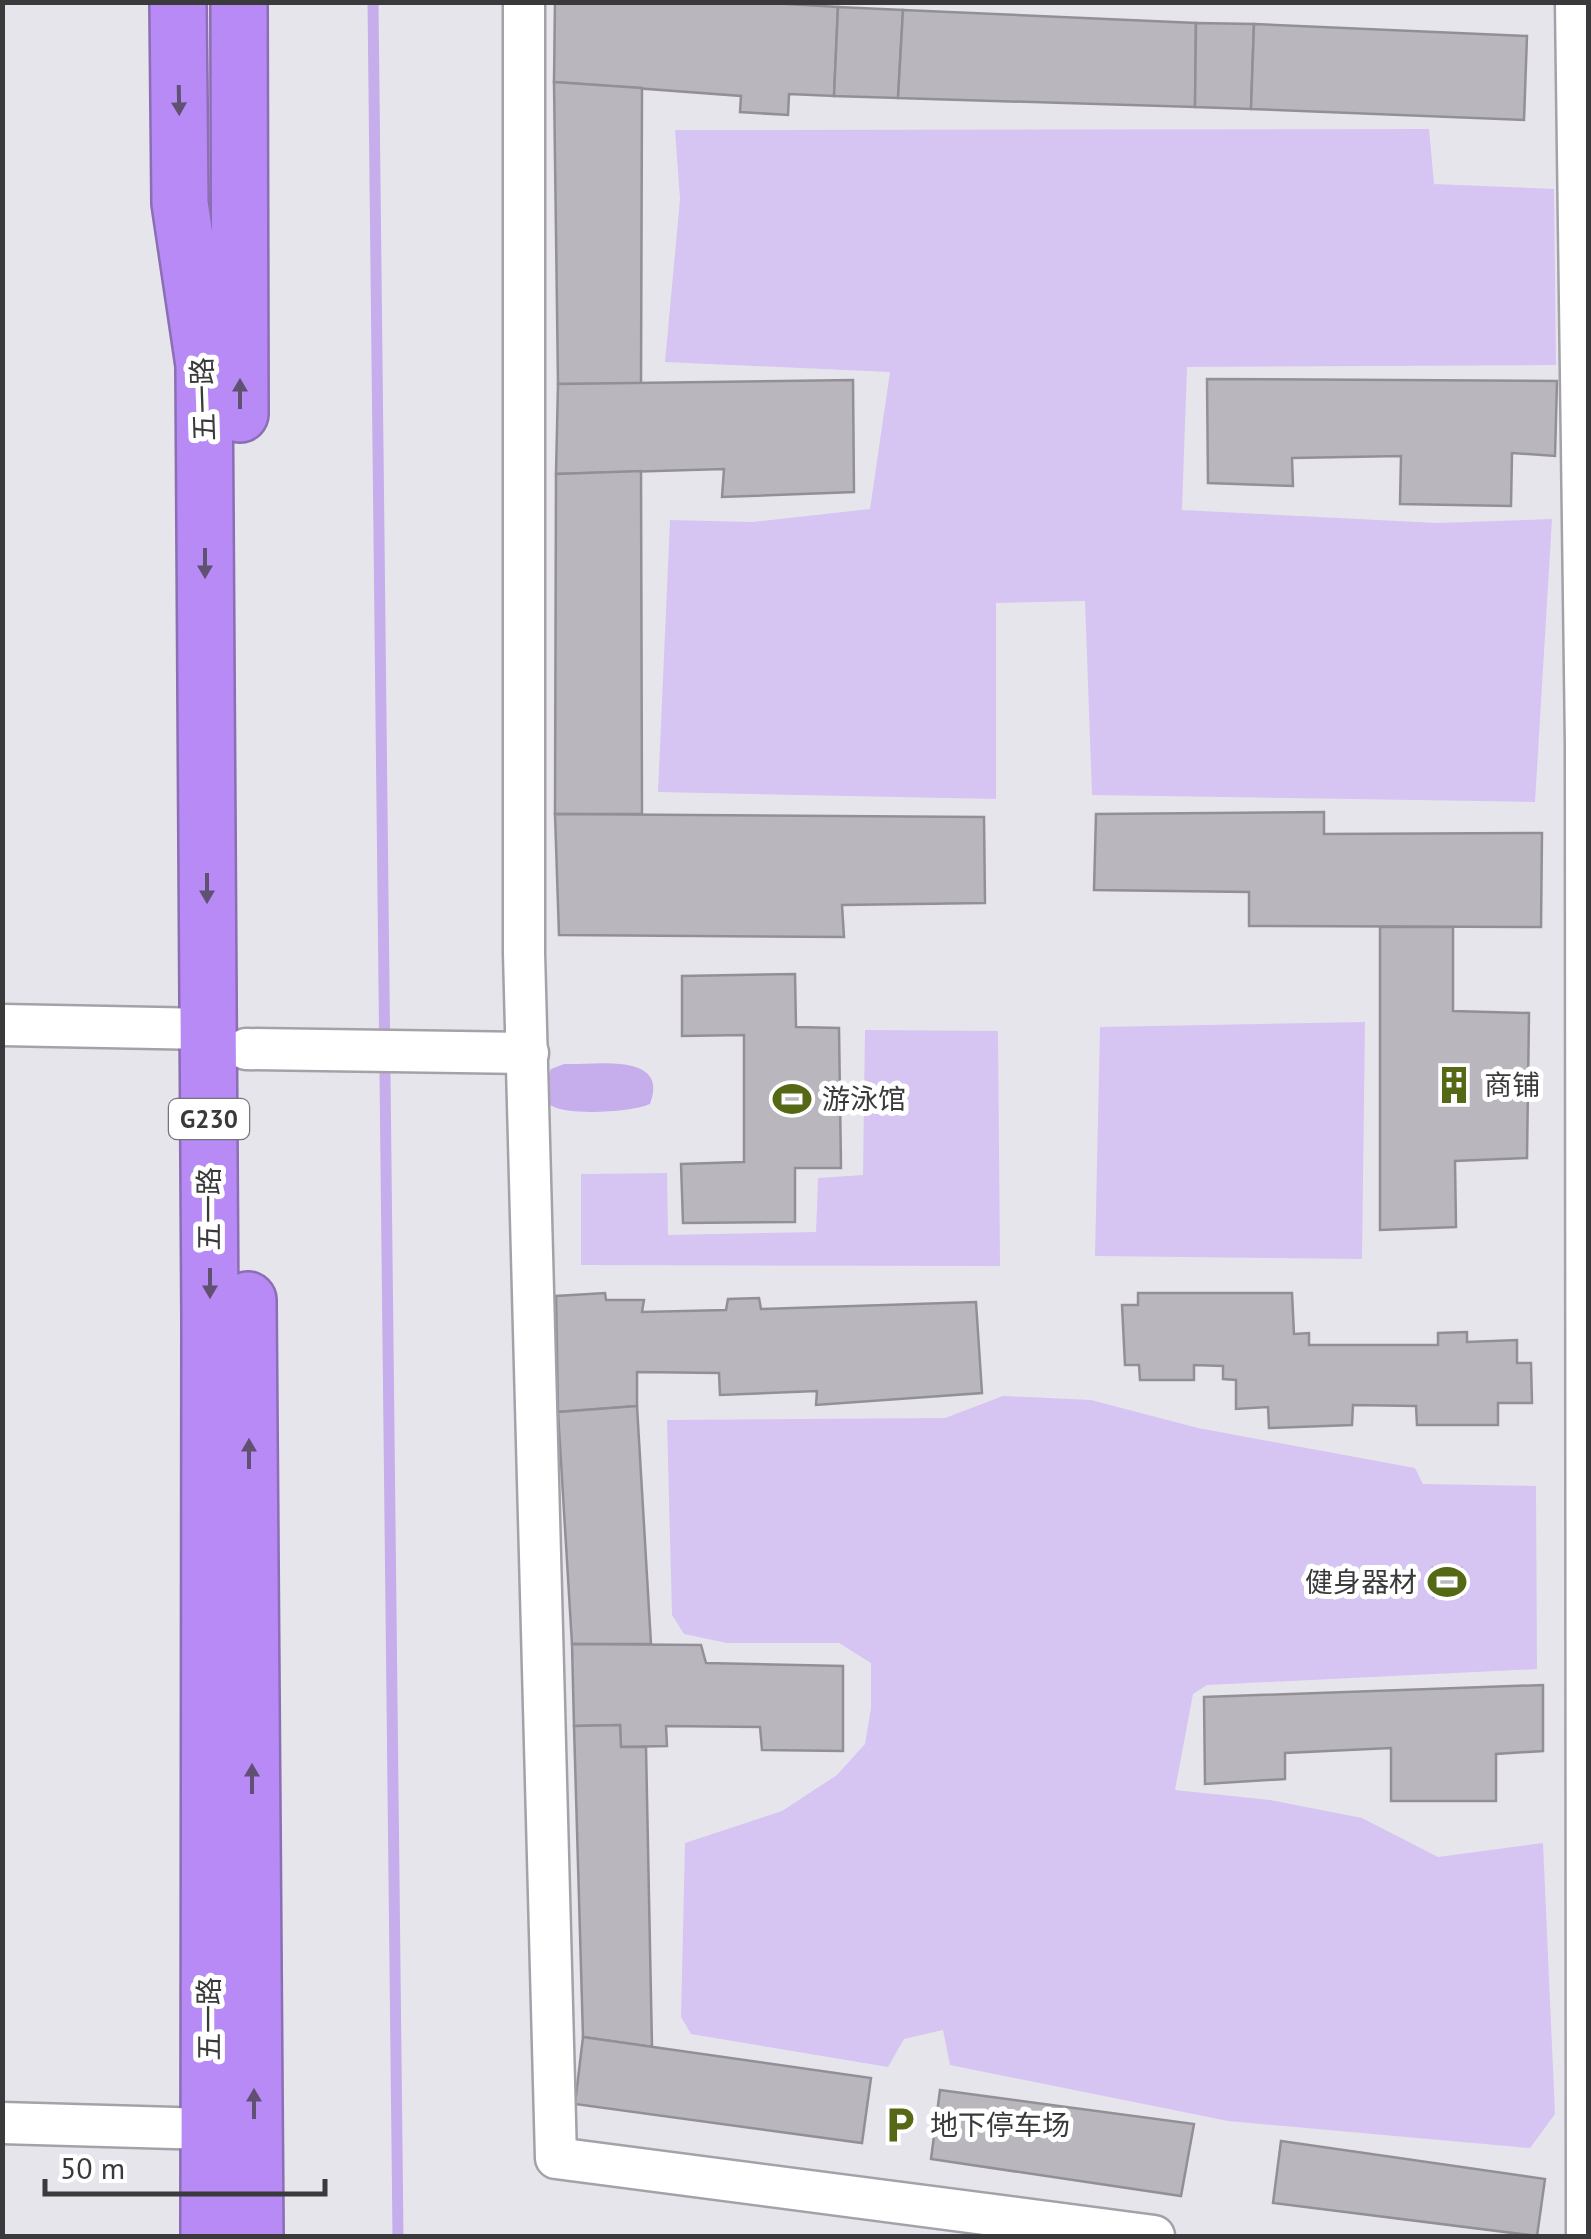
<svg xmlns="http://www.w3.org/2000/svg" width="1591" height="2239" viewBox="0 0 1591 2239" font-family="'PT Sans','Noto Sans SC',sans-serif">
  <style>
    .green { fill: #d6c5f2 }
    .water { fill: #c5aeeb }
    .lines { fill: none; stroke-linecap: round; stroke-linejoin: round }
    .stream { stroke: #c5aeeb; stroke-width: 11 }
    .building { fill: #b9b7bd; stroke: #929096; stroke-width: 2.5 }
    .street-casing { stroke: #a4a2a8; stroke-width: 45 }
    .highway-casing { stroke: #8b6eb4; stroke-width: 60 }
    .street { stroke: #fff; stroke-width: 40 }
    .highway { stroke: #b78af5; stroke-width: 55 }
    .oneway { fill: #605173 }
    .labels { text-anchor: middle; stroke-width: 10; stroke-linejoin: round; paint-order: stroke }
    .shield { fill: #fff; stroke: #757476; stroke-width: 2.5 }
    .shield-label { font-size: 25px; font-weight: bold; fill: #3a393b }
    .street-label { font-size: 28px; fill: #3a393b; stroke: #fff }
    .poi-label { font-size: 28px; fill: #3a393b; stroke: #fff; text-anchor: start }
  </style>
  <rect width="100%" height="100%" fill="#e7e5ec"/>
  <g class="green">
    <path d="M1429 129 1434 184 1554 189 1556 365 1187 367 1182 510 1437 523 1552 519 1535 802 1092 795 1085 601 996 603V799L658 792 670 520 752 522 870 509 890 372 665 362 680 199 675 130Z"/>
    <path d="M1365 1022 1362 1259 1095 1256 1100 1027Z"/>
    <path d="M865 1030 998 1031 1000 1266 581 1265V1174L667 1173 668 1235 816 1232 818 1178 863 1175Z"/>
    <path d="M1003 1396 1091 1400 1198 1428 1415 1468 1423 1484 1536 1486 1537 1669 1207 1685 1193 1694 1175 1790 1270 1800 1362 1818 1438 1857 1543 1843 1555 2114 1530 2148 1228 2121 950 2065 943 2030 904 2039 888 2067 691 2034 681 2017 685 1843 782 1811 837 1775 865 1744 871 1708V1663L839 1643H727L684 1634 672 1615 667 1420 945 1418Z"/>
  </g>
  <path class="water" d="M564 1064C596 1065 670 1052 650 1104 632 1112 570 1116 552 1106 538 1098 546 1080 551 1069Z"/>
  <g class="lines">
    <path class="stream" d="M373 2 398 2236"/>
  </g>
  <g class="building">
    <path d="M555 2H755L838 7 834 96 789 94 788 115 740 112 741 96 554 82Z"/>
    <path d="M838 7 903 10 898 98 834 96Z"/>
    <path d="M903 10 1196 23 1195 107 898 98Z"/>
    <path d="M1196 23 1254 24 1251 109 1195 107Z"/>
    <path d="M1254 24 1527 36 1524 120 1251 109Z"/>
    <path d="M554 82 642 88 641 384H558Z"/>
    <path d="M1207 379 1557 381 1555 456 1512 453 1511 506 1400 504 1401 456 1292 458 1293 486 1208 483Z"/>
    <path d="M853 380 854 492 722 497 724 469 556 474 558 384Z"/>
    <path d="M641 471 642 814H555L556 474Z"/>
    <path d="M1324 812V834L1542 833 1541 927 1249 926V892L1094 890 1096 814Z"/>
    <path d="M555 814 984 817 985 903 842 905 844 937 559 935Z"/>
    <path d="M1380 927H1453V1011L1529 1013 1527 1158 1455 1161 1456 1227 1380 1230Z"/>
    <path d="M795 974 796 1027 839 1028 841 1168H795V1222L683 1223 681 1164 744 1162V1035L682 1036V976Z"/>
    <path d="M605 1293 606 1300H644L642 1312 726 1310 728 1299 759 1298 761 1309 976 1302 982 1393 816 1405 817 1391 720 1395 719 1373 637 1372V1406L558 1412 556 1296Z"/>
    <path d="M1138 1293H1292L1294 1334 1309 1333V1345H1438V1333L1467 1332V1342L1517 1340V1363H1531L1532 1403H1498V1425H1417L1416 1406 1353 1405 1352 1425 1269 1428 1268 1407 1236 1409V1380L1223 1379V1366L1194 1365V1380H1140L1139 1365H1125L1122 1305H1138Z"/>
    <path d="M637 1406 651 1644H572L558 1412Z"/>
    <path d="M1433 1568H1461V1596L1434 1597Z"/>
    <path d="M572 1644 701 1645 706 1663 843 1666V1751L762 1750 760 1727 666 1726 667 1746 621 1747 620 1725 574 1726Z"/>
    <path d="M1543 1685V1751L1496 1754V1801H1391V1748L1285 1753V1779L1205 1784 1204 1697Z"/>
    <path d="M620 1725 621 1747H646L652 2047 583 2037 574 1726Z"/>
    <path d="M583 2037 871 2078 862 2143 575 2104Z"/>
    <path d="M940 2090 1194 2124 1181 2196 931 2159Z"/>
    <path d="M1281 2141 1545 2179 1537 2236 1273 2203Z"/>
  </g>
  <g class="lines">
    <g class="street-casing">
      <g id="street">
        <path d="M524 2V953L556 2158 1154 2236"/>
        <path d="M1576 2 1586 744 1587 2236"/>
        <path d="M2 1025 208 1029"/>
        <path d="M246 1049 528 1053"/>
        <path d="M2 2123 209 2129"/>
      </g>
    </g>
    <g class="highway-casing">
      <g id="highway">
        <path d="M178 2 180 203 204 365 210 1320 209 2236"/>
        <path d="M239 2 240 414"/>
        <path d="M248 1300 255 2236"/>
      </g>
    </g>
    <use href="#street" class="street"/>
    <use href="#highway" class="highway"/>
  </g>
  <defs><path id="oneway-solid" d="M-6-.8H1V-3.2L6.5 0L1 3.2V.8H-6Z" transform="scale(2.5)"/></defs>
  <g class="oneway">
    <use href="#oneway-solid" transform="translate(179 100) rotate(89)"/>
    <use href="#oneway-solid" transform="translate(240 394) rotate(-90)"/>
    <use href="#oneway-solid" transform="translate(205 563) rotate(90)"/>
    <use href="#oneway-solid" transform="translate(207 888) rotate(90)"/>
    <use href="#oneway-solid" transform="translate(210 1283) rotate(90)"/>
    <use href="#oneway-solid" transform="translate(249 1454) rotate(-90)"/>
    <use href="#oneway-solid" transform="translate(252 1779) rotate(-90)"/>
    <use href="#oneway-solid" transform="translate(254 2104) rotate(-90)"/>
  </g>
  <defs>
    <g id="building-bare" transform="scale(3)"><path d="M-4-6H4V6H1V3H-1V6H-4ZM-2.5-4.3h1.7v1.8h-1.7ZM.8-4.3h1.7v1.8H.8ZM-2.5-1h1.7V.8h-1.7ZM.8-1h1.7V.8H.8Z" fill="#556815" stroke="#fff" stroke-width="2.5" paint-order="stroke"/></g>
    <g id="stadium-bare" transform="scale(3)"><path d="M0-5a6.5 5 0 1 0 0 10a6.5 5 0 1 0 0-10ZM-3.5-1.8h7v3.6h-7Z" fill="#556815" stroke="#fff" stroke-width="2.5" paint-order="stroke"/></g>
    <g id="parking-bare" transform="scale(3)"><path d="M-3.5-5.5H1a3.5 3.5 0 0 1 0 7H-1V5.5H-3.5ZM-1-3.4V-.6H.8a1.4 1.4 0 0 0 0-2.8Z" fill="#556815" stroke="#fff" stroke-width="2.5" paint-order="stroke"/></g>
  </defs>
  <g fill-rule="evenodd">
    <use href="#building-bare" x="1454" y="1085"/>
    <use href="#stadium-bare" x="792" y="1099"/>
    <use href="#stadium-bare" x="1447" y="1582"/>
    <use href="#parking-bare" x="900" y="2125"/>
  </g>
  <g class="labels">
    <rect class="shield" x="169" y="1099" width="80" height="40" rx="8"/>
    <g class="shield-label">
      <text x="209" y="1128">G230</text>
    </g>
    <g class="street-label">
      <text transform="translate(203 399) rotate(-92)" y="10">五一路</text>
      <text transform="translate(209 1209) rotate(-90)" y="10">五一路</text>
      <text transform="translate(209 2019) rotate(-90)" y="10">五一路</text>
    </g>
    <g class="poi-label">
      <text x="1484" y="1095">商铺</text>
      <text x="822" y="1109">游泳馆</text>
      <text x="1417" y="1592" text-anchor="end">健身器材</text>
      <text x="930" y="2135">地下停车场</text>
    </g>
  </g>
  <rect width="1591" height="2239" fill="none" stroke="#3a393b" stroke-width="10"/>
  <path d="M45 2179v15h280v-15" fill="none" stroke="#3a393b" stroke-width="5"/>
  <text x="60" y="2179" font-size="30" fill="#3a393b" stroke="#ffffff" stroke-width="8" paint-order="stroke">50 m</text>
</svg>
